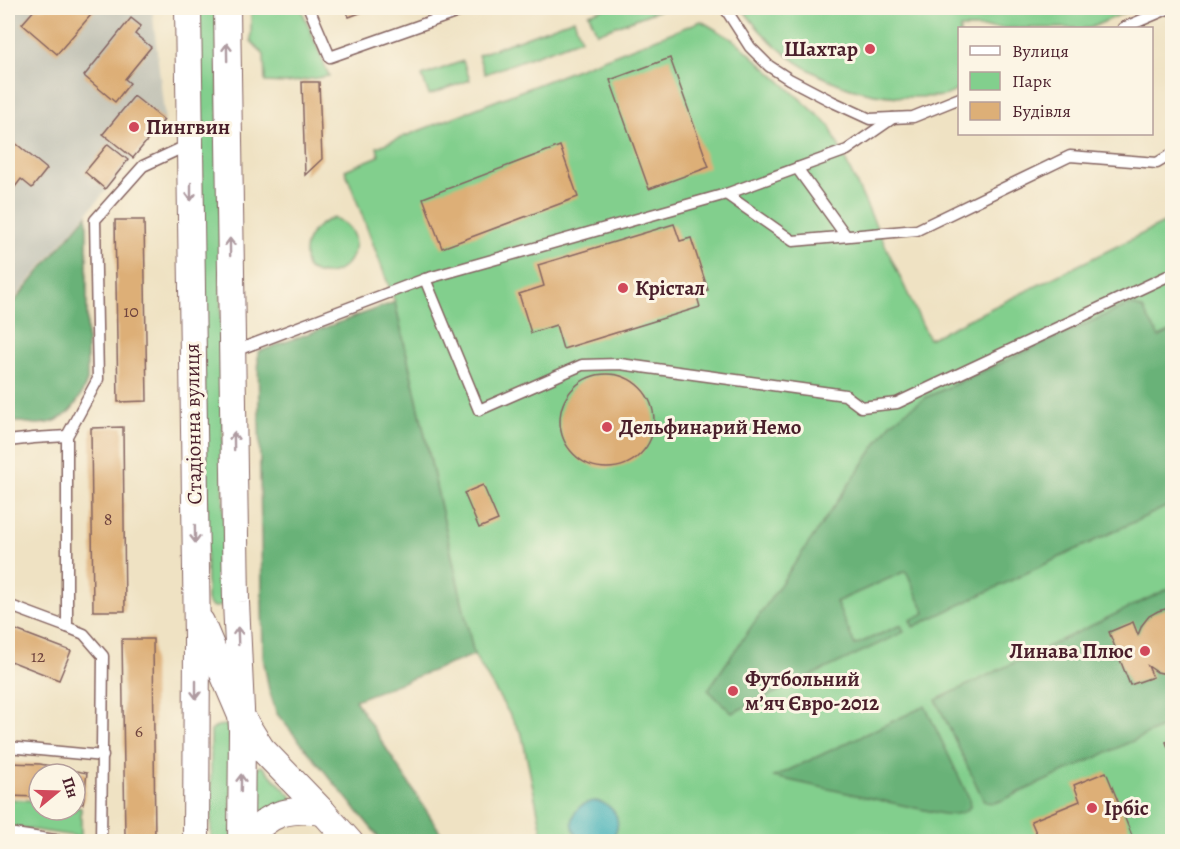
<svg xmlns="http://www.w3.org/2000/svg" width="1180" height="849" viewBox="0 0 1180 849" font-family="Alegreya,serif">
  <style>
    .industrial { fill: #c5c5b8 }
    .green { fill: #82cf8d; stroke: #66775c; stroke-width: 1.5 }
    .forest { fill: #69b278; stroke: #5a6852; stroke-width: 1.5 }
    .water { fill: #3fb0b7; stroke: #446871; stroke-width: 1.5 }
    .building { fill: #ddaf77 }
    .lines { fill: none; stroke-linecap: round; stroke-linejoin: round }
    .service-casing { stroke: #846360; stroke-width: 13 }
    .tertiary-casing { stroke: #846360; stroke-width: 28 }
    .service { stroke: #fff; stroke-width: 10 }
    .tertiary { stroke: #fff; stroke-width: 26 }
    .oneway { stroke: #ae9aa0 }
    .poi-dot { fill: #d1495b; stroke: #fcf5e5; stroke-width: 2 }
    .labels { text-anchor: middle; stroke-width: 6; stroke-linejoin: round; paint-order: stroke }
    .number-label { font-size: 18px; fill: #6f433e }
    .poi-label { font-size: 21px; font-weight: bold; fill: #4a1f2b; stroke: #fcf5e5; text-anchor: start }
    .street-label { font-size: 21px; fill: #4a1f2b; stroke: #fcf5e5 }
  </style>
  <rect width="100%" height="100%" fill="#fcf5e5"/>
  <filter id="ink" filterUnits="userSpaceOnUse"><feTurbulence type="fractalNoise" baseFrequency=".0167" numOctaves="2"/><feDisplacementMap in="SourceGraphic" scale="12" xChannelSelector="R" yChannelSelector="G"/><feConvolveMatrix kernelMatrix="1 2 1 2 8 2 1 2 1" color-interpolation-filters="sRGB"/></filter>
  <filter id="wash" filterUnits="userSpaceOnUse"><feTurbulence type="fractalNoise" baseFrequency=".008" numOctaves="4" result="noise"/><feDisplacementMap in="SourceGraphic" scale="24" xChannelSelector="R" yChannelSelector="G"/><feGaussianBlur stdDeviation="1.35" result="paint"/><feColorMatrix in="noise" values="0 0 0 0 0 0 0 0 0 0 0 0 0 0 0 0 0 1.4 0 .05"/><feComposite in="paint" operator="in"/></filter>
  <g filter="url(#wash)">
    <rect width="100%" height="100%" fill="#efe2c3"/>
    <path class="industrial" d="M8 8H152L165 121 8 306Z"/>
    <g class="green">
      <path d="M199 8H217L225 600C221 607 217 609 209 605L207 600Z"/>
      <path d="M251 8H301L329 76 287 83 265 82 264 55 251 41Z"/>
      <path d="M606 8H665L597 33 589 14Z"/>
      <path d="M742 8H1135L1090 28H960L959 89C955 91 951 94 947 95 938 98 925 96 915 97 847 99 781 64 742 8Z"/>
      <path d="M574 19 581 39 485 74 478 55Z"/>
      <path d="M701 21 737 42 829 125 929 339 1172 219V841H544L522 735 474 655 395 302 345 170 379 156 377 147Z"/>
      <path d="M463 61 470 80 429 95 422 76Z"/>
      <path d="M333 218C378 232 345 293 307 268 300 245 311 226 333 218Z"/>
      <path d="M226 725 230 728 232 841H211V731L217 726Z"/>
      <path d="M260 766 263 767 292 797V800L254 818 255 770Z"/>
      <path d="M8 799 39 801V810H75V807L81 808V837L8 826Z"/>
    </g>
    <g class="forest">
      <path d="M87 215V381C78 405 65 425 36 424 26 423 18 420 8 423V309Z"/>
      <path d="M395 302 474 655 355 700 446 841H382L277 714 269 690 263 657 258 352Z"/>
      <path d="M1133 305 1143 309 1159 337 1172 331V504L913 627 910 620 925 613 906 571 836 602 855 645 901 625 904 632 732 713 708 690 891 423 905 412 927 397 1125 306Z"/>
      <path d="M1172 587V723L1003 800 994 803 986 802 983 799 936 700Z"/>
      <path d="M925 706 969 798 970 807C963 815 952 815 943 814L774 777Z"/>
    </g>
    <path class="water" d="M596 801C618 806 624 825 610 841H581C565 824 573 803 596 801Z"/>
    <g id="blocks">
      <g class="building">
        <path d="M36 8H97L57 54 22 24Z"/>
        <path d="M345 8H373L349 17Z"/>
        <path d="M131 18 141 26 135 34 151 47 125 79 130 83 115 102 84 76Z"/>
        <path d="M670 58 709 167 649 189 610 80Z"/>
        <path d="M302 82H319L322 159 305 175Z"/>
        <path d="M134 96 164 120 133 158 103 134Z"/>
        <path d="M8 137 47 169 32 188 21 179 8 196Z"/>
        <path d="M108 144 128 160 105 189 85 172Z"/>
        <path d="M560 146 578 197 442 248 423 198Z"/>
        <path d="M115 220H144L147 401 118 402Z"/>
        <path d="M674 224 680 241 691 238 708 290 696 293 700 307 563 349 556 325 531 333 519 294 544 286 538 265Z"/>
        <circle cx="607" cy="421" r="47"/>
        <path d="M123 427 125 611H93L91 428Z"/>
        <path d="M483 485 498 520 479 528 464 493Z"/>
        <path d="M1169 608H1172V675L1157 672 1148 666 1153 677 1130 685 1109 632 1133 622 1138 635 1142 625 1149 616 1158 611Z"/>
        <path d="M8 627 71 651 59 680 8 660Z"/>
        <path d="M122 639H153L155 842H136L125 836Z"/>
        <path d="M1172 740V758L1166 742Z"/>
        <path d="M8 763 40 764 87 773 83 804 75 803V774H39V797L8 796Z"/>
        <path d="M1106 772 1133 838 1124 842H1040L1031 821 1080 801 1074 785Z"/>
      </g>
    </g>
  </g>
  <g filter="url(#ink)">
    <use href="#blocks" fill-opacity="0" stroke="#846360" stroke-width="1.5"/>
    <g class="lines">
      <g class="service-casing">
        <g id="service">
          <path d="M309 8 330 57 469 8"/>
          <path d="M725 8 750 47 769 66 789 79 833 102 870 119 913 117 960 98"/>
          <path d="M1123 28 1170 8"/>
          <path d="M797 168 846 236"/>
          <path d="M726 194 793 241 917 230 1070 156 1157 163 1172 154"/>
          <path d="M425 279 479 410 582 365 620 364 845 395 861 407 897 403 1172 274"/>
          <path d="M232 352 425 279 726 194 847 150 893 118"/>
          <path d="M8 441 34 438 67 436"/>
          <path d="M8 605 67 627"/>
          <path d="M8 747 103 756"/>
          <path d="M8 833 68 842"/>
          <path d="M101 842 103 656 84 634 67 627V436L98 379 95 220 143 166 188 145"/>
        </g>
      </g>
      <g class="tertiary-casing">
        <g id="tertiary">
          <path d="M188 8 197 639 196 842"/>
          <path d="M227 8 236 602 242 731 241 842"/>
          <path d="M201 622 241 716 261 748 323 812 350 842"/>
          <path d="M250 842C264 811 293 808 323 812"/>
        </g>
      </g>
      <use href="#service" class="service"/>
      <use href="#tertiary" class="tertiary"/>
    </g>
    <defs><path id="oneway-shaft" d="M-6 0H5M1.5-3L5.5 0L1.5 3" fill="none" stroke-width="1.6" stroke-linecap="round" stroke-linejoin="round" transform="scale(1.5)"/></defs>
    <g class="oneway">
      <use href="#oneway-shaft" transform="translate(227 52) rotate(-91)"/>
      <use href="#oneway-shaft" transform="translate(191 192) rotate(90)"/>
      <use href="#oneway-shaft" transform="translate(230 247) rotate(-91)"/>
      <use href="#oneway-shaft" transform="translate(234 441) rotate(-91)"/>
      <use href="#oneway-shaft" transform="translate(195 534) rotate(89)"/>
      <use href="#oneway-shaft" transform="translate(238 636) rotate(-92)"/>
      <use href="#oneway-shaft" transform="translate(196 690) rotate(90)"/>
      <use href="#oneway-shaft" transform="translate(241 783) rotate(-89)"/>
    </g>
  </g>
  <g class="poi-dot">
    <circle cx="870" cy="49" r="6"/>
    <circle cx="134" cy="127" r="6"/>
    <circle cx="623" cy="288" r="6"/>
    <circle cx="607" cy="427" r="6"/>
    <circle cx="1145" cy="651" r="6"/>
    <circle cx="733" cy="691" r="6"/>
    <circle cx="1092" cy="808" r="6"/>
  </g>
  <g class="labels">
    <g class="number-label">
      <text x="131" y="317">10</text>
      <text x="108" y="525">8</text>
      <text x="38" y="662">12</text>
      <text x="139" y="737">6</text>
    </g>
    <g class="poi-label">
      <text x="858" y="56" text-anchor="end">Шахтар</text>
      <text x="146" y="134">Пингвин</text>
      <text x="635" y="295">Крістал</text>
      <text x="619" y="434">Дельфинарий Немо</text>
      <text x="1133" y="658" text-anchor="end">Линава Плюс</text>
      <text x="745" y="686">Футбольний<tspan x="745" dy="24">мʼяч Євро-2012</tspan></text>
      <text x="1104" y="815">Ірбіс</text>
    </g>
    <g class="street-label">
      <text transform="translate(193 424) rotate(-91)" y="7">Стадіонна вулиця</text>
    </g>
  </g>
  <rect width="1180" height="849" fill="none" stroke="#fcf5e5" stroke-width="30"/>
  <rect x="958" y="27" width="195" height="108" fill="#fcf5e5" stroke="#b59f9b" stroke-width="1.5"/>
  <rect x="970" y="46" width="30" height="9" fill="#ffffff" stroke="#b59f9b" stroke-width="1.5"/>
  <text x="1012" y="57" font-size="18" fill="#4a1f2b">Вулиця</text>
  <rect x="970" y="72" width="30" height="18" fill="#82cf8d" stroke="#b59f9b" stroke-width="1.5"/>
  <text x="1012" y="87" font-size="18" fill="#4a1f2b">Парк</text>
  <rect x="970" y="102" width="30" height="18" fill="#ddaf77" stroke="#b59f9b" stroke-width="1.5"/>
  <text x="1012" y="117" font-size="18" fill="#4a1f2b">Будівля</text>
  <g transform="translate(57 792) rotate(71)"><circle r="28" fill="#fcf5e5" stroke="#b59f9b" stroke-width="1.5"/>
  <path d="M0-4.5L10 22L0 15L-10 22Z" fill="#d1495b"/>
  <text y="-9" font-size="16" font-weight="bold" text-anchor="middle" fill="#4a1f2b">Пн</text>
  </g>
</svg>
